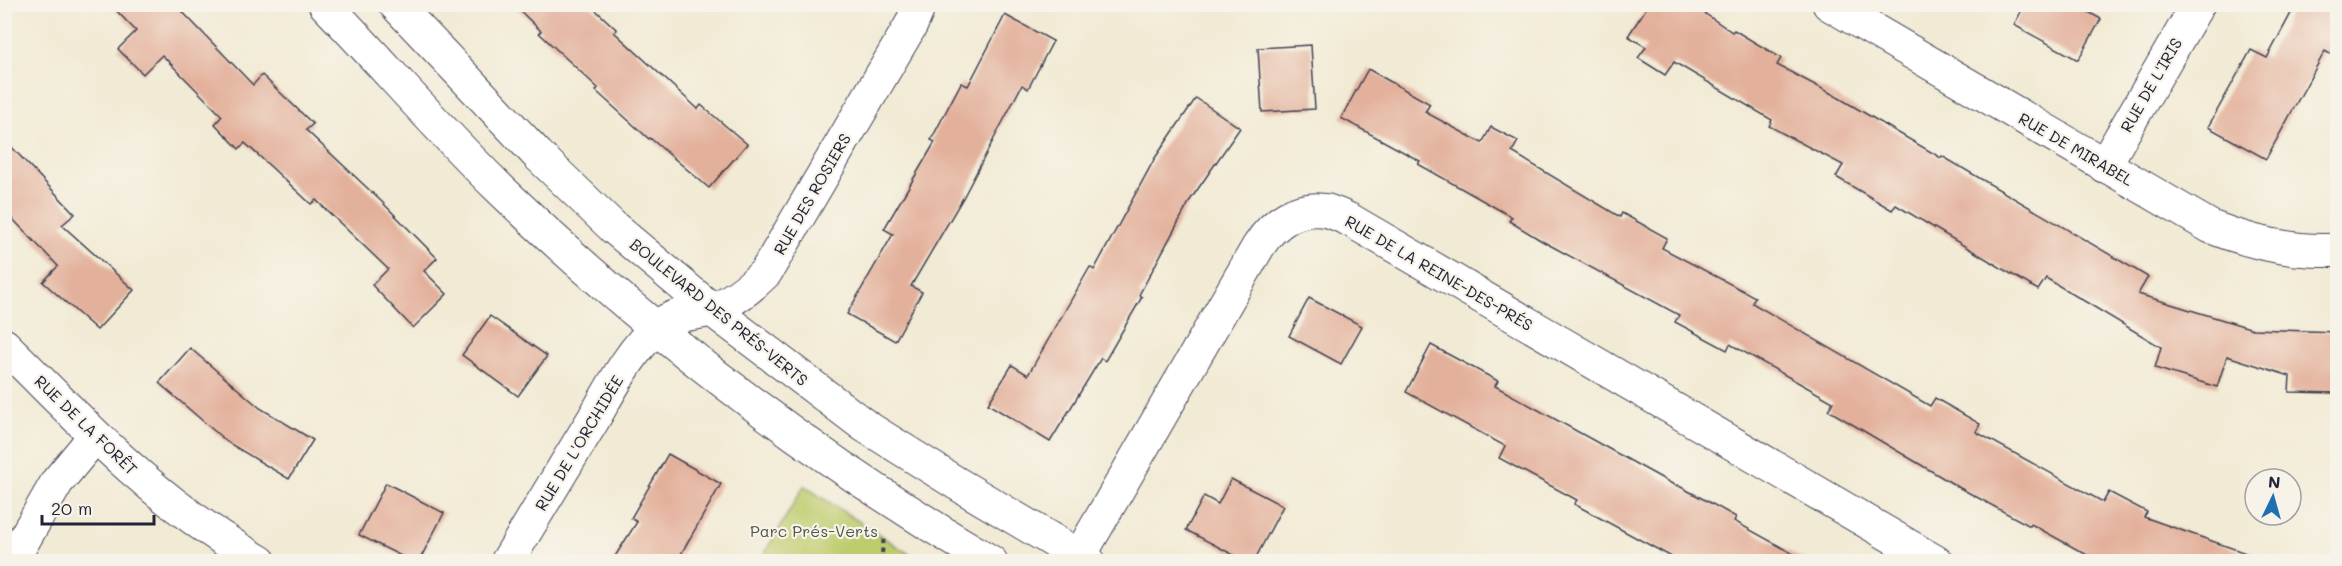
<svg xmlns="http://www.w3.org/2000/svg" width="2342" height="566" viewBox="0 0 2342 566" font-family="Mali,sans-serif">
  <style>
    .green { fill: #bfcc6d; stroke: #707754; stroke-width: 1.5 }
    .building { fill: #e3b19b }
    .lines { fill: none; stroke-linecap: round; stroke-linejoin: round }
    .street-casing { stroke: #414052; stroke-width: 35 }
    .path { stroke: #414052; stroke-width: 4; stroke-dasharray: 4.5 4.5; stroke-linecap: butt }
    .street { stroke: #fff; stroke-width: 33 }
    .labels { text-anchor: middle; stroke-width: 4.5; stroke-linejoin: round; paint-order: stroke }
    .street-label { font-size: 16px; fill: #22223b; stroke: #f7f3e8 }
    .park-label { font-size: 16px; fill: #51554a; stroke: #f7f3e8 }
  </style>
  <rect width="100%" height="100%" fill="#f7f3e8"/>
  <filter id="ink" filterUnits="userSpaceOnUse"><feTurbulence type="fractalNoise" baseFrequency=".0167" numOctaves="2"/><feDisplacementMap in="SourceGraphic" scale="12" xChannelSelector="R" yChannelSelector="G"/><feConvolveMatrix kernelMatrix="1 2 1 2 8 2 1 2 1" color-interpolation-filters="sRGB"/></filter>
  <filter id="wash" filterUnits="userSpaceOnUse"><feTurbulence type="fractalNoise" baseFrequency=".008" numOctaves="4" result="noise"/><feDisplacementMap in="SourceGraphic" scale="24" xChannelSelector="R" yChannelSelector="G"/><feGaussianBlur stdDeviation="1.35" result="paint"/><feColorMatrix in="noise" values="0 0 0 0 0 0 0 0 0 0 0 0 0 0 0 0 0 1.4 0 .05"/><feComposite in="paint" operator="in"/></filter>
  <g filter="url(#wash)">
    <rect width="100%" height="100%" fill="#f1ead4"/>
    <path class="green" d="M804 486 920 561H760Z"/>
    <g id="blocks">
      <g class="building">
        <path d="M110 4H175L253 85 262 75 313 124 306 130 382 202 437 258 424 271 447 294 413 328 372 285 388 269 316 200 311 204 245 143 239 149 215 124 222 116 162 55 143 74 118 49 136 31Z"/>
        <path d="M513 4H589L617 30 614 32 698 109 701 105 747 144 709 188 650 138 649 139 596 91 598 88 539 33 541 31Z"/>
        <path d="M1649 4H1691L1732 32 1734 30 1781 58 1777 65 1834 95 1941 158 1942 156 2148 277 2138 294 2253 329 2337 332V393L2289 392 2290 376 2227 356 2217 387 2155 368 2161 347 2046 278 2038 290 1896 205 1892 210 1836 177 1843 165 1769 126 1772 120 1674 62 1665 75 1638 58 1646 47 1628 36Z"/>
        <path d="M2025 4H2074L2101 19 2078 60 2014 25Z"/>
        <path d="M2296 4H2337V58L2325 51 2266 159 2208 127 2251 50 2267 58Z"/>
        <path d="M1005 15 1053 41 1028 89 1022 85 963 198 911 286 922 292 895 341 847 314 893 234 884 229 935 142 931 140 961 83 968 86Z"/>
        <path d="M1311 45 1315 109 1262 112 1258 48Z"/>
        <path d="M1368 69 1430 104 1425 112 1482 143 1491 127 1518 141 1512 152 1620 217 1622 213 1667 238 1662 248 1755 297 1752 303 1930 406 1935 398 1980 424 1976 432 2103 502 2109 492 2147 512 2144 517 2257 557 2256 561H2098L2031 524 2030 526 1960 488 1828 410 1833 402 1730 344 1727 350 1675 322 1679 315 1542 241 1509 221 1512 217 1418 164 1420 161 1341 118Z"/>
        <path d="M1196 98 1240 128 1191 199 1139 295 1142 297 1105 361 1101 358 1050 442 988 404 1012 365 1028 375 1090 267 1094 270 1155 158Z"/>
        <path d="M4 139 75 214 62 225 134 290 97 330 43 282 58 266 4 210Z"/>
        <path d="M1309 298 1362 326 1341 364 1289 336Z"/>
        <path d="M490 316 547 356 518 396 462 355Z"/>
        <path d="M1431 345 1498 381 1495 386 1676 486 1677 485 1707 501 1736 517 1734 521 1806 561H1679L1574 504 1577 500 1499 458 1505 446 1406 392Z"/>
        <path d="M190 348 260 408 313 440 289 479 227 442 159 383Z"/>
        <path d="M668 454 721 484 677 561H612L637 522 631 518Z"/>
        <path d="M1231 479 1283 506 1254 561H1245L1186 530 1204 496 1218 504Z"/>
        <path d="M386 483 444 513 419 561H411L359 535Z"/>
      </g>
    </g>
  </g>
  <g filter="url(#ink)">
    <use href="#blocks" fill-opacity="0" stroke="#414052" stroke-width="1.5"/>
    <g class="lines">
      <g class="street-casing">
        <g id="street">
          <path d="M325 4C384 65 439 130 500 189 648 332 813 457 991 562"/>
          <path d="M395 4 538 155 613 227 711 309 865 426 956 483 1089 562"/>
          <path d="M1829 4 2211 227C2252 243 2294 253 2338 250"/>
          <path d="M2104 166 2198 4"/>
          <path d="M4 345C49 389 92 435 140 476 176 508 218 537 260 562"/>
          <path d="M11 562 57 482 95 436"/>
          <path d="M507 562C536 514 564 467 593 420 611 389 631 349 659 326 677 311 690 316 710 310 731 303 751 287 766 272L911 25 920 4"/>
          <path d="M1076 562 1258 247C1273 223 1297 205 1328 211 1335 213 1343 217 1350 220L1936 562"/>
        </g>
      </g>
      <path class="path" d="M881 562 884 536"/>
      <use href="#street" class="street"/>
    </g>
  </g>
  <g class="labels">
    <g class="street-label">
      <text transform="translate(2151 85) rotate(-60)" y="6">RUE DE L'IRIS</text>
      <text transform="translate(2076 149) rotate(30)" y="6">RUE DE MIRABEL</text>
      <text transform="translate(812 194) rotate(-60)" y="6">RUE DES ROSIERS</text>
      <text transform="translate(1439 273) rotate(30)" y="6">RUE DE LA REINE-DES-PRÉS</text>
      <text transform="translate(719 312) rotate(39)" y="6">BOULEVARD DES PRÉS-VERTS</text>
      <text transform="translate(86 425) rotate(44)" y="6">RUE DE LA FORÊT</text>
      <text transform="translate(579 443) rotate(-59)" y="6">RUE DE L'ORCHIDÉE</text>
    </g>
    <g class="park-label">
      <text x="814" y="537">Parc Prés-Verts</text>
    </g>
  </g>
  <rect width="2342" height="566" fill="none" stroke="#f7f3e8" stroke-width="24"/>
  <g transform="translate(2273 497) rotate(5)"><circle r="28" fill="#f7f3e8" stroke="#a29fa3" stroke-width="1.5"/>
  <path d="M0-4.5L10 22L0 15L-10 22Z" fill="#1f6fb2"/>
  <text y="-9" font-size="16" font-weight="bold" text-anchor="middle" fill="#22223b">N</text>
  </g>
  <path d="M42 515v9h112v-9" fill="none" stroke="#22223b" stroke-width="3"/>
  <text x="51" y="515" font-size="18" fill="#22223b" stroke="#f7f3e8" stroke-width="4.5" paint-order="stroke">20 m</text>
</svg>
